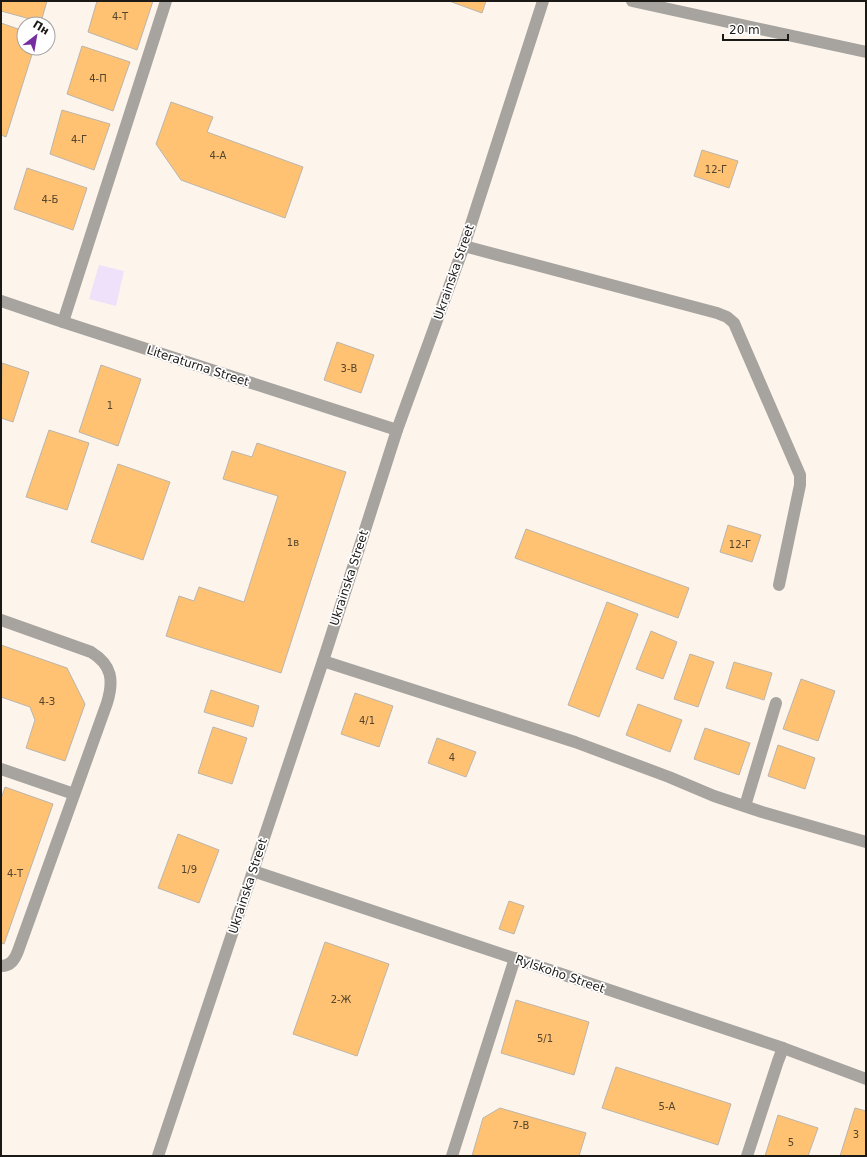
<svg xmlns="http://www.w3.org/2000/svg" width="867" height="1157" viewBox="0 0 867 1157" font-family="'DejaVu Sans',sans-serif">
  <style>
    .green { fill: #eee1f9 }
    .building { fill: #fec272; stroke: #bcb5ac }
    .lines { fill: none; stroke-linecap: round; stroke-linejoin: round }
    .minor { stroke: #a7a4a0; stroke-width: 12 }
    .labels { text-anchor: middle; stroke-width: 3.5; stroke-linejoin: round; paint-order: stroke }
    .number-label { font-size: 10px; fill: #54432d }
    .street-label { font-size: 12px; fill: #1b1916; stroke: #fff }
  </style>
  <rect width="100%" height="100%" fill="#fdf5ec"/>
  <path class="green" d="M99 265 124 271 116 306 89 299Z"/>
  <g class="building">
    <path d="M1 1H47L41 22 1 11Z"/>
    <path d="M97 1H153L137 50 88 32Z"/>
    <path d="M449 1H486L482 13Z"/>
    <path d="M1 23 24 31V48H34L6 137 1 135Z"/>
    <path d="M82 46 130 62 113 111 67 94Z"/>
    <path d="M171 102 213 117 207 132 303 167 285 218 181 180 156 144Z"/>
    <path d="M62 110 110 124 94 170 50 154Z"/>
    <path d="M702 150 738 161 729 188 694 176Z"/>
    <path d="M27 168 87 188 73 230 14 209Z"/>
    <path d="M337 342 374 355 361 393 324 380Z"/>
    <path d="M2 363 29 372 13 422 1 418Z"/>
    <path d="M101 365 141 379 118 446 79 432Z"/>
    <path d="M49 430 89 443 67 510 26 497Z"/>
    <path d="M257 443 346 472 281 673 166 636 179 596 194 601 199 587 244 602 278 496 223 479 232 451 252 457Z"/>
    <path d="M118 464 170 482 143 560 91 542Z"/>
    <path d="M728 525 761 535 752 562 720 552Z"/>
    <path d="M526 529 689 588 678 618 515 558Z"/>
    <path d="M607 602 638 614 599 717 568 705Z"/>
    <path d="M651 631 677 642 663 679 636 669Z"/>
    <path d="M1 645 67 668 85 704 65 761 26 748 35 720 30 707 1 697Z"/>
    <path d="M690 654 714 662 698 707 674 699Z"/>
    <path d="M734 662 772 673 764 700 726 688Z"/>
    <path d="M801 679 835 691 818 741 783 729Z"/>
    <path d="M211 690 259 706 253 727 204 712Z"/>
    <path d="M355 693 393 706 379 747 341 734Z"/>
    <path d="M638 704 682 720 670 752 626 735Z"/>
    <path d="M213 727 247 738 232 784 198 773Z"/>
    <path d="M705 728 750 743 739 775 694 759Z"/>
    <path d="M437 738 476 752 466 777 428 763Z"/>
    <path d="M778 745 815 758 805 789 768 776Z"/>
    <path d="M5 787 53 804 4 944 1 943V799Z"/>
    <path d="M178 834 219 850 199 903 158 888Z"/>
    <path d="M509 901 524 906 514 934 499 929Z"/>
    <path d="M325 942 389 964 357 1056 293 1034Z"/>
    <path d="M516 1000 589 1022 574 1075 501 1053Z"/>
    <path d="M616 1067 731 1104 718 1145 602 1108Z"/>
    <path d="M500 1108 586 1133 579 1156H472L483 1118Z"/>
    <path d="M855 1108 866 1111V1156H840Z"/>
    <path d="M778 1115 818 1128 808 1156H765Z"/>
  </g>
  <g class="lines">
    <g class="minor">
      <path d="M632 1 866 52"/>
      <path d="M464 246 717 313 727 317 734 323 800 475V485L779 585"/>
      <path d="M1 301 63 322 397 430"/>
      <path d="M63 322 166 1"/>
      <path d="M1 620 91 652C112 665 114 680 107 703L18 951C15 959 11 966 1 966"/>
      <path d="M323 661 575 742 669 777 714 796 762 812 866 842"/>
      <path d="M1 769 74 794"/>
      <path d="M745 806 776 703"/>
      <path d="M253 871 783 1048 866 1079"/>
      <path d="M158 1156 323 661 397 430 464 246 543 1"/>
      <path d="M452 1156 515 958"/>
      <path d="M747 1156 778 1061 783 1048"/>
    </g>
  </g>
  <g class="labels">
    <g class="number-label">
      <text x="120" y="20">4-Т</text>
      <text x="98" y="82">4-П</text>
      <text x="79" y="143">4-Г</text>
      <text x="218" y="159">4-А</text>
      <text x="716" y="173">12-Г</text>
      <text x="50" y="203">4-Б</text>
      <text x="349" y="372">3-В</text>
      <text x="110" y="409">1</text>
      <text x="293" y="546">1в</text>
      <text x="740" y="548">12-Г</text>
      <text x="47" y="705">4-З</text>
      <text x="367" y="724">4/1</text>
      <text x="452" y="761">4</text>
      <text x="189" y="873">1/9</text>
      <text x="15" y="877">4-Т</text>
      <text x="341" y="1003">2-Ж</text>
      <text x="545" y="1042">5/1</text>
      <text x="667" y="1110">5-А</text>
      <text x="521" y="1129">7-В</text>
      <text x="856" y="1138">3</text>
      <text x="791" y="1146">5</text>
    </g>
    <g class="street-label">
      <text transform="translate(454 272) rotate(-71)" y="4">Ukrainska Street</text>
      <text transform="translate(198 366) rotate(18)" y="4">Literaturna Street</text>
      <text transform="translate(349 578) rotate(-72)" y="4">Ukrainska Street</text>
      <text transform="translate(248 886) rotate(-72)" y="4">Ukrainska Street</text>
      <text transform="translate(560 974) rotate(19)" y="4">Rylskoho Street</text>
    </g>
  </g>
  <rect width="867" height="1157" fill="none" stroke="#1b1916" stroke-width="4"/>
  <g transform="translate(36 36) rotate(31)"><circle r="19" fill="#ffffff" stroke="#a4a3a2"/>
  <path d="M0-3L7 15L0 10L-7 15Z" fill="#762da0"/>
  <text y="-6" font-size="11" font-weight="bold" text-anchor="middle" fill="#1b1916">Пн</text>
  </g>
  <path d="M723 34v6h65v-6" fill="none" stroke="#1b1916" stroke-width="2"/>
  <text x="729" y="34" font-size="12" fill="#1b1916" stroke="#ffffff" stroke-width="3" paint-order="stroke">20 m</text>
</svg>
